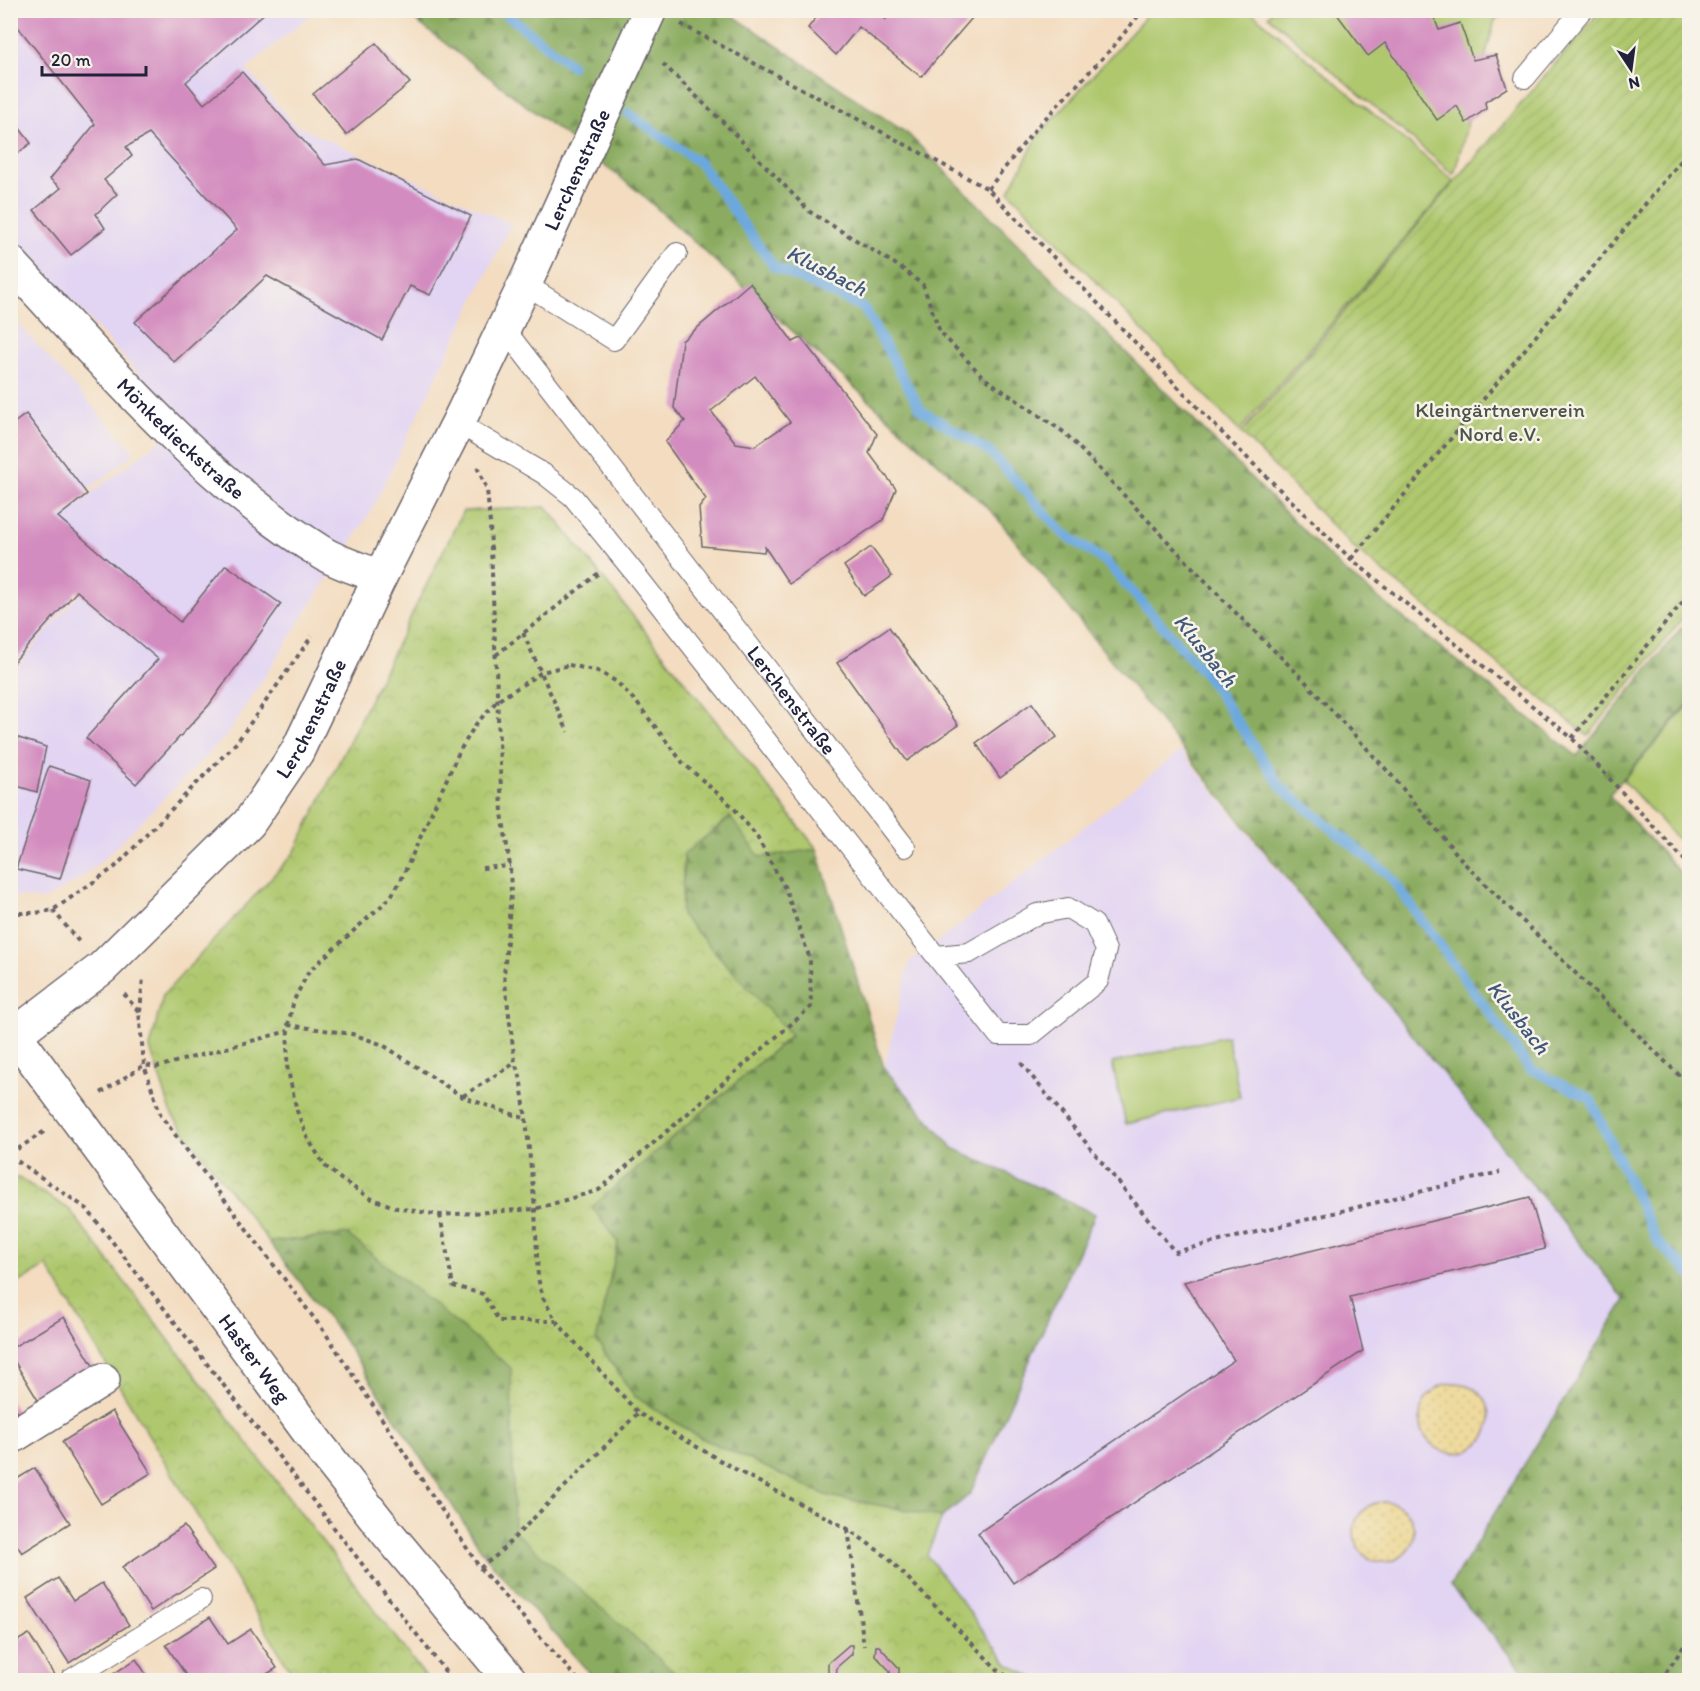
<svg xmlns="http://www.w3.org/2000/svg" width="1700" height="1691" viewBox="0 0 1700 1691" font-family="Itim,sans-serif">
  <style>
    .built { fill: #e2d4f3 }
    .grass { fill: #afc86e; stroke: #687554; stroke-width: 1.5 }
    .forest { fill: url(#forest-firs); stroke: #56674e; stroke-width: 1.5 }
    .sand { fill: url(#sand-dots); stroke: #887e6c; stroke-width: 1.5 }
    .park { fill: url(#park-crowns); stroke: #687554; stroke-width: 1.5 }
    .garden { fill: url(#garden-furrows); stroke: #687554; stroke-width: 1.5 }
    .lines { fill: none; stroke-linecap: round; stroke-linejoin: round }
    .stream { stroke: #6ca8dd; stroke-width: 10 }
    .building { fill: #d38cbf; fill-rule: evenodd }
    .service-casing { stroke: #6b6369; stroke-width: 22 }
    .minor-casing { stroke: #6b6369; stroke-width: 36 }
    .tertiary-casing { stroke: #6b6369; stroke-width: 36 }
    .path { stroke: #6b6369; stroke-width: 4; stroke-dasharray: 4.5 4.5; stroke-linecap: butt }
    .service { stroke: #fff; stroke-width: 20 }
    .minor { stroke: #fff; stroke-width: 33 }
    .tertiary { stroke: #fff; stroke-width: 33 }
    .labels { text-anchor: middle; stroke-width: 5; stroke-linejoin: round; paint-order: stroke }
    .street-label { font-size: 21px; fill: #22223b; stroke: #f7f3e8 }
    .park-label { font-size: 21px; fill: #4c544a; stroke: #f7f3e8 }
    .water-label { font-size: 22px; font-style: italic; fill: #40587c; stroke: #f7f3e8 }
  </style>
  <defs>
    <pattern id="forest-firs" width="22" height="20" patternUnits="userSpaceOnUse" patternTransform="scale(1.5)"><rect width="22" height="20" fill="#8bac61"/><path d="M5 1l3.5 6h-7zM16 11l3.5 6h-7z" fill="#718c51"/></pattern>
    <pattern id="sand-dots" width="8" height="8" patternUnits="userSpaceOnUse" patternTransform="scale(1.5)"><rect width="8" height="8" fill="#eeda9e"/><path d="M2 2h.1M6 6h.1" fill="none" stroke="#ccbb89" stroke-width="1.8" stroke-linecap="round"/></pattern>
    <pattern id="park-crowns" width="20" height="18" patternUnits="userSpaceOnUse" patternTransform="scale(1.5)"><rect width="20" height="18" fill="#afc86e"/><path d="M2 6a3 3 0 1 1 6 0M12 15a3 3 0 1 1 6 0" fill="none" stroke="#96ac60"/></pattern>
    <pattern id="garden-furrows" width="10" height="10" patternUnits="userSpaceOnUse" patternTransform="scale(1.5)"><rect width="10" height="10" fill="#afc86e"/><path d="M-1 1l2-2M0 10L10 0M9 11l2-2" fill="none" stroke="#96ac60"/></pattern>
  </defs>
  <rect width="100%" height="100%" fill="#f7f3e8"/>
  <filter id="ink" filterUnits="userSpaceOnUse"><feTurbulence type="fractalNoise" baseFrequency=".0167" numOctaves="2"/><feDisplacementMap in="SourceGraphic" scale="12" xChannelSelector="R" yChannelSelector="G"/><feConvolveMatrix kernelMatrix="1 2 1 2 8 2 1 2 1" color-interpolation-filters="sRGB"/></filter>
  <filter id="wash" filterUnits="userSpaceOnUse"><feTurbulence type="fractalNoise" baseFrequency=".008" numOctaves="4" result="noise"/><feDisplacementMap in="SourceGraphic" scale="24" xChannelSelector="R" yChannelSelector="G"/><feGaussianBlur stdDeviation="1.35" result="paint"/><feColorMatrix in="noise" values="0 0 0 0 0 0 0 0 0 0 0 0 0 0 0 0 0 1.4 0 .05"/><feComposite in="paint" operator="in"/></filter>
  <g filter="url(#wash)">
    <rect width="100%" height="100%" fill="#f3dcbf"/>
    <g class="built">
      <path d="M11 11H315L246 69 295 125 511 224 370 513 227 735 105 858 79 879 45 900 11 896V674L81 592 25 544 183 423 11 233Z"/>
      <path d="M11 316 135 453 17 545 75 596 11 671Z"/>
      <path d="M1181 751 1626 1300 1450 1586 1531 1680H1038L1008 1664 927 1555 942 1517 971 1494 1095 1214 954 1148 884 1068 910 961 944 937Z"/>
    </g>
    <g class="grass">
      <path d="M1148 10 1250 11 1454 181 1239 431 1009 191 1038 136 1142 21Z"/>
      <path d="M1273 10 1509 11 1495 20 1454 175 1268 16Z"/>
      <path d="M1689 705V852L1623 780Z"/>
      <path d="M1227 1036 1240 1097 1126 1124 1112 1063Z"/>
    </g>
    <g class="forest">
      <path d="M403 11H726L908 134 1342 569 1577 756 1689 618V703L1609 795 1689 882V1680H1531L1450 1586 1625 1300 993 513 639 192Z"/>
      <path d="M731 817 760 857 817 849 884 1068 953 1148 1095 1214 970 1494 942 1517 828 1496 699 1437 634 1396 596 1340 618 1243 591 1207 791 1036 681 915 684 854Z"/>
      <path d="M348 1234 511 1368 684 1680H596L486 1557 338 1331 269 1242Z"/>
    </g>
    <g class="sand">
      <circle cx="1455" cy="1418" r="35"/>
      <circle cx="1384" cy="1532" r="30"/>
    </g>
    <g class="park">
      <path d="M547 507 817 849 760 857 730 817 684 854 681 915 791 1035 592 1207 618 1243 596 1340 634 1396 699 1437 828 1496 942 1517 927 1555 1008 1664 1038 1680H683L514 1531 511 1368 347 1234 269 1242 172 1115 150 1048 163 995 294 853 463 511Z"/>
      <path d="M11 1178H19L69 1209 428 1680H296L47 1266 11 1287Z"/>
    </g>
    <path class="garden" d="M1600 11H1689V610L1588 736 1356 550 1241 433Z"/>
    <g class="lines">
      <g class="stream">
        <path d="M501 10 572 66"/>
        <path d="M628 113 700 163 774 267 864 308 921 410 990 452 1062 532 1106 562 1206 675 1282 788 1389 875 1530 1069 1590 1098 1657 1241 1690 1274"/>
      </g>
    </g>
    <g id="blocks">
      <g class="building">
        <path d="M10 10H268L186 82 204 104 242 72 325 165 358 159 471 216 430 295 410 286 382 340 267 276 174 362 135 322 237 230 149 134 126 147 132 156 104 180 117 194 96 214 105 228 71 255 34 210 61 188 50 179 95 124 10 17Z"/>
        <path d="M822 10H892L885 20 893 10H979L921 77 859 27 836 55 808 28Z"/>
        <path d="M1334 10H1431L1439 30 1460 23 1473 60 1496 55 1507 88 1485 102 1486 109 1466 123 1457 106 1437 120 1385 43 1368 56Z"/>
        <path d="M376 43 410 83 346 135 313 94Z"/>
        <path d="M10 116 31 143 10 159Z"/>
        <path d="M750 283 793 342 801 338 877 434 869 453 896 489 883 520 789 584 765 547 764 552 702 546 699 508 706 499 665 442 685 421 674 408 682 341ZM755 376 790 422 755 446 736 443 711 411Z"/>
        <path d="M26 414 87 494 58 517 180 622 226 565 281 604 209 705 136 784 86 738 158 659 77 591 10 666V426Z"/>
        <path d="M871 547 892 576 864 596 844 566Z"/>
        <path d="M889 627 958 725 907 761 837 663Z"/>
        <path d="M1032 703 1057 737 1000 778 976 743Z"/>
        <path d="M10 733 16 737 46 747 37 792 10 784Z"/>
        <path d="M49 766 91 780 60 879 16 869Z"/>
        <path d="M1530 1197 1545 1249 1350 1297 1363 1351 1013 1583 978 1533 1234 1360 1184 1282Z"/>
        <path d="M64 1317 98 1374 42 1407 10 1354V1349Z"/>
        <path d="M10 1401 22 1420 10 1427Z"/>
        <path d="M112 1411 151 1473 101 1504 62 1442Z"/>
        <path d="M35 1468 70 1523 22 1553 10 1535V1483Z"/>
        <path d="M184 1526 214 1569 151 1611 122 1567Z"/>
        <path d="M58 1578 73 1601 102 1583 129 1625 69 1663 27 1598Z"/>
        <path d="M210 1617 228 1644 251 1629 277 1668 257 1680H189L166 1645Z"/>
        <path d="M29 1634 56 1678 52 1680H10V1645Z"/>
        <path d="M849 1645H852V1654L837 1667 836 1680H828V1663Z"/>
        <path d="M876 1646H879L899 1668V1680H890V1671L875 1655Z"/>
        <path d="M136 1659 150 1680H104Z"/>
      </g>
    </g>
  </g>
  <g filter="url(#ink)">
    <use href="#blocks" fill-opacity="0" stroke="#6b6369" stroke-width="1.5"/>
    <g class="lines">
      <g class="service-casing">
        <g id="service">
          <path d="M1525 78 1582 10"/>
          <path d="M525 284 614 340 677 253"/>
          <path id="s1" d="M503 327 905 847"/>
          <path d="M458 423 544 474 573 497 633 571 998 1035H1031L1098 981 1106 950 1094 924 1068 908 1037 914 969 953 936 956"/>
          <path d="M70 1680 201 1599"/>
        </g>
      </g>
      <g class="minor-casing">
        <g id="minor">
          <path id="s2" d="M10 262C107 366 199 476 321 552 338 563 361 569 380 577"/>
          <path d="M10 1438 103 1380"/>
        </g>
      </g>
      <g class="tertiary-casing">
        <g id="tertiary">
          <path id="s3" d="M10 1028 319 1446 389 1535 510 1680"/>
          <path id="s4" d="M10 1038 102 968 249 823 297 752 380 577 458 423 525 284 650 10"/>
        </g>
      </g>
      <g class="path">
        <path d="M681 24 988 189 1230 441 1351 559 1572 738 1690 866"/>
        <path d="M663 64 727 126 810 212 900 267 923 285 940 332 984 378 1065 433 1231 608 1301 677 1394 778 1466 865 1690 1086"/>
        <path d="M988 189 1037 127 1113 47 1143 10"/>
        <path d="M477 467 487 489 490 524 502 813 510 866 511 894 504 975 515 1063 520 1076 526 1119 535 1209 538 1278 543 1298 556 1321 638 1413 742 1473 848 1529 887 1557 998 1670 1012 1680"/>
        <path d="M1351 559 1690 150"/>
        <path d="M523 633 568 732"/>
        <path d="M496 655 600 572"/>
        <path d="M569 665 598 671 617 682 637 703 683 763 733 807 757 837 785 888 810 959 811 1007 599 1190 535 1209 440 1215 397 1208 370 1198 342 1180 325 1166 308 1139 297 1111 287 1066 288 1025 294 1000 309 971 390 898 401 880 459 752 476 724 497 701 542 672Z"/>
        <path d="M1572 738 1690 593"/>
        <path d="M482 868 510 866"/>
        <path d="M53 910 80 943"/>
        <path d="M10 913H35L53 910 115 867 237 742 312 636"/>
        <path d="M124 994 139 1012 144 1065 161 1116 326 1334 480 1568 578 1680"/>
        <path d="M140 1012 143 977"/>
        <path d="M288 1025 352 1034 383 1045 463 1097 526 1119"/>
        <path d="M1021 1063 1175 1252 1500 1172"/>
        <path d="M101 1093 144 1065 157 1067 288 1031"/>
        <path d="M463 1096 515 1063"/>
        <path d="M10 1154 45 1131"/>
        <path d="M10 1156 87 1209 452 1680"/>
        <path d="M440 1215 453 1286 483 1294 499 1321H556"/>
        <path d="M848 1529 864 1646"/>
        <path d="M480 1568 497 1555 638 1413"/>
        <path d="M438 1680 445 1672"/>
        <path d="M1661 1680 1690 1637"/>
      </g>
      <use href="#service" class="service"/>
      <use href="#minor" class="minor"/>
      <use href="#tertiary" class="tertiary"/>
    </g>
  </g>
  <g class="labels">
    <g class="street-label">
      <text dy="7" stroke="none"><textPath href="#s4" startOffset="1054">Lerchenstraße</textPath></text>
      <text dy="7" stroke="none"><textPath href="#s2" startOffset="246">Mönkedieckstraße</textPath></text>
      <text dy="7" stroke="none"><textPath href="#s1" startOffset="472">Lerchenstraße</textPath></text>
      <text dy="7" stroke="none"><textPath href="#s4" startOffset="444">Lerchenstraße</textPath></text>
      <text dy="7" stroke="none"><textPath href="#s3" startOffset="411">Haster Weg</textPath></text>
    </g>
    <g class="park-label">
      <text x="1500" y="417">Kleingärtnerverein<tspan x="1500" dy="24">Nord e.V.</tspan></text>
    </g>
    <g class="water-label">
      <text transform="translate(827 270) rotate(27)" y="8">Klusbach</text>
      <text transform="translate(1206 650) rotate(51)" y="8">Klusbach</text>
      <text transform="translate(1519 1017) rotate(52)" y="8">Klusbach</text>
    </g>
  </g>
  <rect width="1700" height="1691" fill="none" stroke="#f7f3e8" stroke-width="36"/>
  <g transform="translate(1631 69) rotate(167)" stroke="#f7f3e8" stroke-width="4.5" paint-order="stroke">
  <path d="M0-4.5L10 22L0 15L-10 22Z" fill="#22223b"/>
  <text y="-9" font-size="16" font-weight="bold" text-anchor="middle" fill="#22223b">N</text>
  </g>
  <path d="M42 66v9h104v-9" fill="none" stroke="#22223b" stroke-width="3"/>
  <text x="51" y="66" font-size="18" fill="#22223b" stroke="#f7f3e8" stroke-width="4.5" paint-order="stroke">20 m</text>
</svg>
